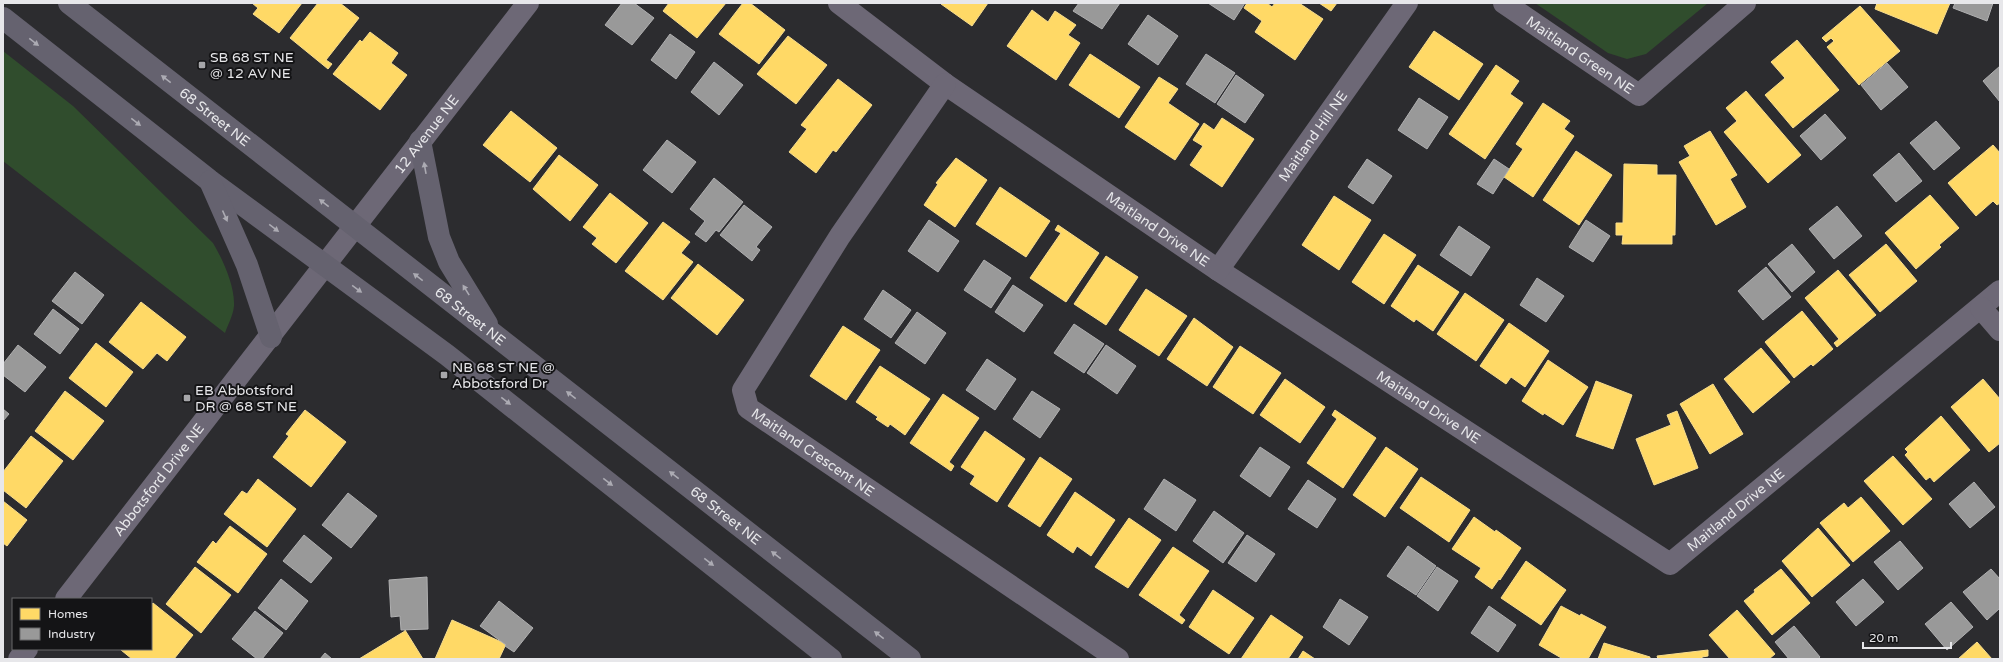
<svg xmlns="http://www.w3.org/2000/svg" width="2003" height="662" viewBox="0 0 2003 662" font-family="'Varela Round',sans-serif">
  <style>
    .green { fill: #304d2d }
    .homes { fill: #ffd966; stroke: #f8dd8e }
    .industry { fill: #999; stroke: #b0b0b1 }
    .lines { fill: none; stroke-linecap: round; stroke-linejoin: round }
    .street { stroke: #6d6876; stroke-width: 22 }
    .secondary { stroke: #65626f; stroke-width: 22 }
    .oneway { fill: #acabb3 }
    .poi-dot { fill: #a6a6a9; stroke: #141416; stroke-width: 1.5 }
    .labels { text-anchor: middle; stroke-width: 4; stroke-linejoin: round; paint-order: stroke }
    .street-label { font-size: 14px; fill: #e7e7ea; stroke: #141416 }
    .poi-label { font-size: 14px; fill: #e7e7ea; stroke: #141416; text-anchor: start }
  </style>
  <rect width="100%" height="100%" fill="#2c2c2f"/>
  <g class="green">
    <path d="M1535 3H1708L1646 54 1627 59 1608 53Z"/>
    <path d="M3 51 73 106 213 243C223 260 235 286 234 306 233 316 228 324 225 333L3 161Z"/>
  </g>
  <g class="homes">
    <path d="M252 3H302L279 33 253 14 258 8Z"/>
    <path d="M318 3H340L359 18 326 60 332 64 328 69 290 38Z"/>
    <path d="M669 3H726L697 38 663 11Z"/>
    <path d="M743 3H750L785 30 759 64 719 34Z"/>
    <path d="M942 3H988L972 26 941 4Z"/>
    <path d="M1247 3H1267L1272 7 1275 3H1299L1323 19 1295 60 1255 32 1262 21 1244 8Z"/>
    <path d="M1319 3H1337L1331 11Z"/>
    <path d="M1877 3H1950L1937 34 1875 9Z"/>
    <path d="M1860 6 1900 51 1859 85 1827 47 1834 41 1831 38 1826 42 1822 38Z"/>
    <path d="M1032 10 1048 22 1055 11 1076 25 1068 35 1080 43 1056 80 1007 46Z"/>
    <path d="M1434 31 1483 64 1459 100 1409 67Z"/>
    <path d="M370 32 398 53 391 63 407 75 380 110 333 74 360 40 362 42Z"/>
    <path d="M788 36 827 65 796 104 757 74Z"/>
    <path d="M1797 40 1839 90 1793 128 1765 95 1785 78 1771 62Z"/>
    <path d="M1090 54 1140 87 1119 118 1069 85Z"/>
    <path d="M1496 65 1519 81 1510 94 1523 103 1485 159 1449 134Z"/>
    <path d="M1159 77 1178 89 1168 103 1199 124 1175 160 1125 127Z"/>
    <path d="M838 79 872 105 836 152 833 150 816 173 789 152 807 129 801 125Z"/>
    <path d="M1746 91 1801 155 1768 183 1724 132 1737 121 1726 108Z"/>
    <path d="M1543 103 1570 121 1564 129 1574 136 1533 197 1504 177 1523 149 1516 144Z"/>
    <path d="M511 111 557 148 530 182 483 145Z"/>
    <path d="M1222 118 1254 139 1222 187 1190 165 1203 146 1193 140 1204 123 1214 130Z"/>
    <path d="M1710 131 1737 175 1730 179 1746 207 1716 225 1679 162 1690 156 1684 146Z"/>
    <path d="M1993 145 2000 153V203L1997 205 1993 201 1976 216 1948 183Z"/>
    <path d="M1576 151 1612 175 1579 225 1543 200Z"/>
    <path d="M559 155 598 185 570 221 533 189Z"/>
    <path d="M956 158 987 180 955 227 924 205 938 184 936 183Z"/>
    <path d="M1624 164 1657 165V175H1676L1675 235H1672V244H1622L1623 235H1616V223H1623Z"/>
    <path d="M1000 187 1050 221 1026 257 976 224Z"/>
    <path d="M610 193 648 223 616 263 592 244 597 238 583 227Z"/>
    <path d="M1930 195 1959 228 1939 245 1941 247 1916 269 1885 233Z"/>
    <path d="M1334 196 1371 220 1339 270 1302 245Z"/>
    <path d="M663 222 690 242 681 253 693 262 663 300 625 271Z"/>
    <path d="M1058 225 1099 253 1066 302 1030 278 1061 233 1055 230Z"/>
    <path d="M1384 234 1416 255 1384 304 1352 282Z"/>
    <path d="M1886 244 1917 281 1880 312 1849 275Z"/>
    <path d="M1106 256 1138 277 1106 325 1074 304Z"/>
    <path d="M698 264 744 300 717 335 671 298Z"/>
    <path d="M1418 265 1459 292 1433 331 1416 319 1414 322 1391 306Z"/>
    <path d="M1838 270 1876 315 1837 347 1834 343 1839 339 1805 298Z"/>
    <path d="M1146 289 1187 316 1159 356 1119 330Z"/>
    <path d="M1465 293 1504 320 1476 361 1437 334Z"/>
    <path d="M141 302 186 337 167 361 157 353 143 369 109 342Z"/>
    <path d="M1802 311 1833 349 1813 366 1811 364 1794 378 1765 342Z"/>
    <path d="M1194 318 1233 347 1207 386 1167 359Z"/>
    <path d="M1509 323 1549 351 1525 387 1511 377 1506 384 1480 366Z"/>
    <path d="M843 326 880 350 846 400 810 376Z"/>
    <path d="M96 343 133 372 106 407 69 378Z"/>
    <path d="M1240 346 1281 373 1253 414 1213 387Z"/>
    <path d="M1761 348 1790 382 1753 413 1724 379Z"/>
    <path d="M1548 360 1588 387 1563 425 1544 413 1543 415 1522 401Z"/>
    <path d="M880 366 930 399 905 435 890 424 888 427 876 419 878 417 856 402Z"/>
    <path d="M1285 379 1325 407 1300 443 1260 415Z"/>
    <path d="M1983 379 2000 399V443L1989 452 1951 407Z"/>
    <path d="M1596 381 1632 395 1613 449 1576 436Z"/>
    <path d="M1713 384 1743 434 1710 454 1680 404Z"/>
    <path d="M65 391 104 421 73 460 35 431Z"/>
    <path d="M943 394 979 418 949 462 954 466 951 471 910 443Z"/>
    <path d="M305 410 346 442 311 487 273 457 289 436 286 434Z"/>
    <path d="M1335 410 1376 438 1343 488 1307 463 1337 419 1332 415Z"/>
    <path d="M1677 411 1698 468 1654 485 1636 439 1671 425 1667 415Z"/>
    <path d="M1941 416 1970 450 1934 482 1930 477 1926 480 1905 455 1908 452 1905 449Z"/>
    <path d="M985 431 1025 459 997 502 970 484 975 476 961 467Z"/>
    <path d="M31 436 63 461 26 508 3 490V472Z"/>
    <path d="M1386 447 1418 469 1385 517 1353 495Z"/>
    <path d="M1893 456 1932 499 1903 525 1864 481Z"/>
    <path d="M1040 457 1072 479 1040 527 1008 506Z"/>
    <path d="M1421 477 1470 510 1449 542 1400 508Z"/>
    <path d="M258 479 296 509 267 547 224 514 242 491 247 494Z"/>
    <path d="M1075 492 1115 520 1091 556 1077 546 1073 553 1047 535Z"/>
    <path d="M1861 497 1890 531 1853 562 1820 523 1844 503 1848 508Z"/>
    <path d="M3 501 27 520 7 546 3 543Z"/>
    <path d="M1474 517 1495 532 1496 530 1521 548 1500 580 1499 579 1492 589 1475 577 1481 568 1452 549Z"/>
    <path d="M1129 518 1161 540 1128 588 1095 567Z"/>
    <path d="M230 526 267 554 238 593 197 562 213 541 216 544Z"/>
    <path d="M1818 528 1850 565 1812 597 1782 561Z"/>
    <path d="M1173 547 1209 571 1179 615 1185 620 1182 624 1139 595Z"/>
    <path d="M1526 561 1566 590 1541 625 1501 598Z"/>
    <path d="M195 567 231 595 201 633 166 604Z"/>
    <path d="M1781 569 1810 603 1772 635 1744 601 1755 592 1754 590Z"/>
    <path d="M1213 590 1254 618 1229 654 1189 627Z"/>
    <path d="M153 603 193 635 174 659H132L121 650 151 649V605Z"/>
    <path d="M1561 606 1580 616 1581 614 1606 627 1588 659H1563L1539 645Z"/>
    <path d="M1737 610 1775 654 1769 659H1730L1709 635Z"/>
    <path d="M1271 615 1303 637 1288 659H1241Z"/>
    <path d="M452 620 506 644 499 659H435Z"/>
    <path d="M405 630 423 659H359L405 631Z"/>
    <path d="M1977 642 1992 659H1958Z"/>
    <path d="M1604 643 1650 657V659H1598Z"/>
    <path d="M1708 650V656L1702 657V659H1658L1657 656Z"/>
    <path d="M1303 651 1315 659H1298Z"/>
  </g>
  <g class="industry">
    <path d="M622 3H634L654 18 632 45 605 25Z"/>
    <path d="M1079 3H1120L1102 29 1073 11Z"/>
    <path d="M1208 3H1245L1234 20Z"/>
    <path d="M1955 3H1993L1987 21 1953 8Z"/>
    <path d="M1148 15 1178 36 1158 65 1128 44Z"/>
    <path d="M670 34 695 52 676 79 651 60Z"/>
    <path d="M1206 54 1235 73 1215 103 1186 84Z"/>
    <path d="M714 62 743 85 719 115 691 92Z"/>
    <path d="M1887 63 1908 87 1881 110 1861 85Z"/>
    <path d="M2000 66V102L1983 81Z"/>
    <path d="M1236 75 1264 95 1245 123 1217 104Z"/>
    <path d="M1419 98 1448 117 1427 149 1398 130Z"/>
    <path d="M1825 114 1846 138 1821 160 1800 136Z"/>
    <path d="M1936 121 1960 148 1934 170 1910 143Z"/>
    <path d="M667 140 696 162 672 193 643 170Z"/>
    <path d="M1899 153 1922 181 1896 202 1873 175Z"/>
    <path d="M1367 159 1392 176 1373 204 1348 187Z"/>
    <path d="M1494 159 1509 169 1493 194 1477 184Z"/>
    <path d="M714 178 743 202 719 232 716 230 706 242 695 234 705 221 690 209Z"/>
    <path d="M744 205 772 227 756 247 760 250 752 261 720 235Z"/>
    <path d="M1837 206 1862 236 1834 259 1809 229Z"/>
    <path d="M929 220 959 241 938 272 908 251Z"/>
    <path d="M1586 220 1610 236 1593 262 1569 247Z"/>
    <path d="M1459 226 1490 247 1471 276 1440 255Z"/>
    <path d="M1792 244 1815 272 1792 292 1768 264Z"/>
    <path d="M984 260 1011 278 991 308 964 290Z"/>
    <path d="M1766 267 1791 297 1763 320 1738 291Z"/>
    <path d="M75 272 104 295 82 324 52 301Z"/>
    <path d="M1537 278 1564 296 1546 322 1520 305Z"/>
    <path d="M1013 285 1043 305 1024 332 995 312Z"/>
    <path d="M883 290 911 310 891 338 864 319Z"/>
    <path d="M53 309 79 329 60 354 34 334Z"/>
    <path d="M917 312 946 333 925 364 895 343Z"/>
    <path d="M1074 324 1104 344 1084 373 1054 353Z"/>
    <path d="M18 345 46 367 25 392 3 375V364Z"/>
    <path d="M1106 345 1136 366 1117 394 1087 373Z"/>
    <path d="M987 359 1016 379 995 410 966 390Z"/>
    <path d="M1032 391 1060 409 1040 438 1013 419Z"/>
    <path d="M3 409 9 414 3 421Z"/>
    <path d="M1260 447 1290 467 1270 497 1240 476Z"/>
    <path d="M1164 479 1196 500 1176 531 1144 509Z"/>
    <path d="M1308 480 1336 499 1317 528 1288 509Z"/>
    <path d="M1974 482 1995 507 1970 528 1949 504Z"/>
    <path d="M348 493 377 516 351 548 322 525Z"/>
    <path d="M1214 511 1244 533 1223 563 1193 541Z"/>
    <path d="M304 535 332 558 311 583 283 561Z"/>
    <path d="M1247 535 1275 554 1256 582 1228 563Z"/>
    <path d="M1900 541 1923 568 1898 590 1874 562Z"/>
    <path d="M1408 546 1436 566 1416 595 1387 576Z"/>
    <path d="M1437 567 1458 581 1438 611 1417 596Z"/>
    <path d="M1991 569 2000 579V608L1987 620 1963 592Z"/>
    <path d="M427 577 428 629 401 630 400 616 391 617 389 580Z"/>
    <path d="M281 579 308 601 286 630 258 608Z"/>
    <path d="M1863 579 1884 602 1856 626 1836 602Z"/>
    <path d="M1340 599 1368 617 1349 645 1323 627Z"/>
    <path d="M499 601 533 628 514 652 505 646 506 645 480 626Z"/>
    <path d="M1951 602 1973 627 1947 650 1925 624Z"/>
    <path d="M1489 606 1516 625 1498 652 1471 633Z"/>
    <path d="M255 611 283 633 262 659H257L232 639Z"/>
    <path d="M1794 626 1820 657 1818 659H1789L1775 642Z"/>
    <path d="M325 653 332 659H320Z"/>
  </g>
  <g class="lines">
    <g class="street">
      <path id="s1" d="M839 3 945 84 1218 270 1670 564 2000 291"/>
      <path id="s2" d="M1504 3 1639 95 1745 3"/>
      <path id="s3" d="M945 84 840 236 743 390 748 408 1118 659"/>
      <path id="s4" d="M1218 270 1407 3"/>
      <path d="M1981 308 2000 330"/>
      <path id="s5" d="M66 599 528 3"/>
      <path d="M19 659 27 649"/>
    </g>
    <g class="secondary">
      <path id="s6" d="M69 3 910 659"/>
      <path d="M3 18 209 180 447 355 831 659"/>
      <path d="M420 141 439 237 449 262 487 324"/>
      <path d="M210 181 247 265 271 337"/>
    </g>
  </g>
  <defs><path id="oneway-solid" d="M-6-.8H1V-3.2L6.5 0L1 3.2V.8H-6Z"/></defs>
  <g class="oneway">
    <use href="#oneway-solid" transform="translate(34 42) rotate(38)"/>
    <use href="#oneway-solid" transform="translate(166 79) rotate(-142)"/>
    <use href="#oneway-solid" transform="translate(136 122) rotate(38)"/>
    <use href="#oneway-solid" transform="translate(425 168) rotate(-100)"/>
    <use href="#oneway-solid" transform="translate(324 203) rotate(-142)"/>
    <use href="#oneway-solid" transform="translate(225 216) rotate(66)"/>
    <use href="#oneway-solid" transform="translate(274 228) rotate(37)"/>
    <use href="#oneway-solid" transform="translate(418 277) rotate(-142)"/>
    <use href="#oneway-solid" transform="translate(357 289) rotate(36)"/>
    <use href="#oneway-solid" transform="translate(466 290) rotate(-122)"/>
    <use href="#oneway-solid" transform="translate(571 395) rotate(-142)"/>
    <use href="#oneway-solid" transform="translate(506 401) rotate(38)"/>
    <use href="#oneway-solid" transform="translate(674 475) rotate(-142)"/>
    <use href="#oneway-solid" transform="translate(608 482) rotate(38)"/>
    <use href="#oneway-solid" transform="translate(776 555) rotate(-142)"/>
    <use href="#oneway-solid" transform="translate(709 562) rotate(38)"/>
    <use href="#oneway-solid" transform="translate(879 635) rotate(-142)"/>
  </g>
  <g class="poi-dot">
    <rect x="198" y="61" width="8" height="8" rx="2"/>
    <rect x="440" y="371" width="8" height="8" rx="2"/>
    <rect x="183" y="394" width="8" height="8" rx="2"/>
  </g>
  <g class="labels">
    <g class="street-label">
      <text dy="5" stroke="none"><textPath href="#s2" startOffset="92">Maitland Green NE</textPath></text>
      <text dy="5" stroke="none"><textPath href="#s6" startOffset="185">68 Street NE</textPath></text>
      <text dy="5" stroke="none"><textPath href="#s5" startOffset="588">12 Avenue NE</textPath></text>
      <text dy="5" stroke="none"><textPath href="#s4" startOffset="164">Maitland Hill NE</textPath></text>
      <text dy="5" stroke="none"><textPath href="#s1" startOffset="391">Maitland Drive NE</textPath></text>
      <text dy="5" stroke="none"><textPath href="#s6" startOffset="509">68 Street NE</textPath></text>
      <text dy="5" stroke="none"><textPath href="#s1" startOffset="715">Maitland Drive NE</textPath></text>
      <text dy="5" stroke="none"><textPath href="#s3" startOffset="464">Maitland Crescent NE</textPath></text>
      <text dy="5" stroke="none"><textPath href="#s5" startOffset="151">Abbotsford Drive NE</textPath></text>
      <text dy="5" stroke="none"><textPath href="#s1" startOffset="1088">Maitland Drive NE</textPath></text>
      <text dy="5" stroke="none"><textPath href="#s6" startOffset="833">68 Street NE</textPath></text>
    </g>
    <g class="poi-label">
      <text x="210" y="62">SB 68 ST NE<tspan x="210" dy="16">@ 12 AV NE</tspan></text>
      <text x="452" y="372">NB 68 ST NE @<tspan x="452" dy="16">Abbotsford Dr</tspan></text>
      <text x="195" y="395">EB Abbotsford<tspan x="195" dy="16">DR @ 68 ST NE</tspan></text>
    </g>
  </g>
  <rect width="2003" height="662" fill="none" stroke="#e7e7ea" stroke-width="8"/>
  <rect x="12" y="598" width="140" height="52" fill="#141416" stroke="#68686b"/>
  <rect x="20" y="608" width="20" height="12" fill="#ffd966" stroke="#68686b"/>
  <text x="48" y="618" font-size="12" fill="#e7e7ea">Homes</text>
  <rect x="20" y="628" width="20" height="12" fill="#999999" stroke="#68686b"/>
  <text x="48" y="638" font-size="12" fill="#e7e7ea">Industry</text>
  <path d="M1863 642v6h88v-6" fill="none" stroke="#e7e7ea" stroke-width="2"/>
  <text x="1869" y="642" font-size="12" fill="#e7e7ea" stroke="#141416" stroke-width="3" paint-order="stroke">20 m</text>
</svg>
